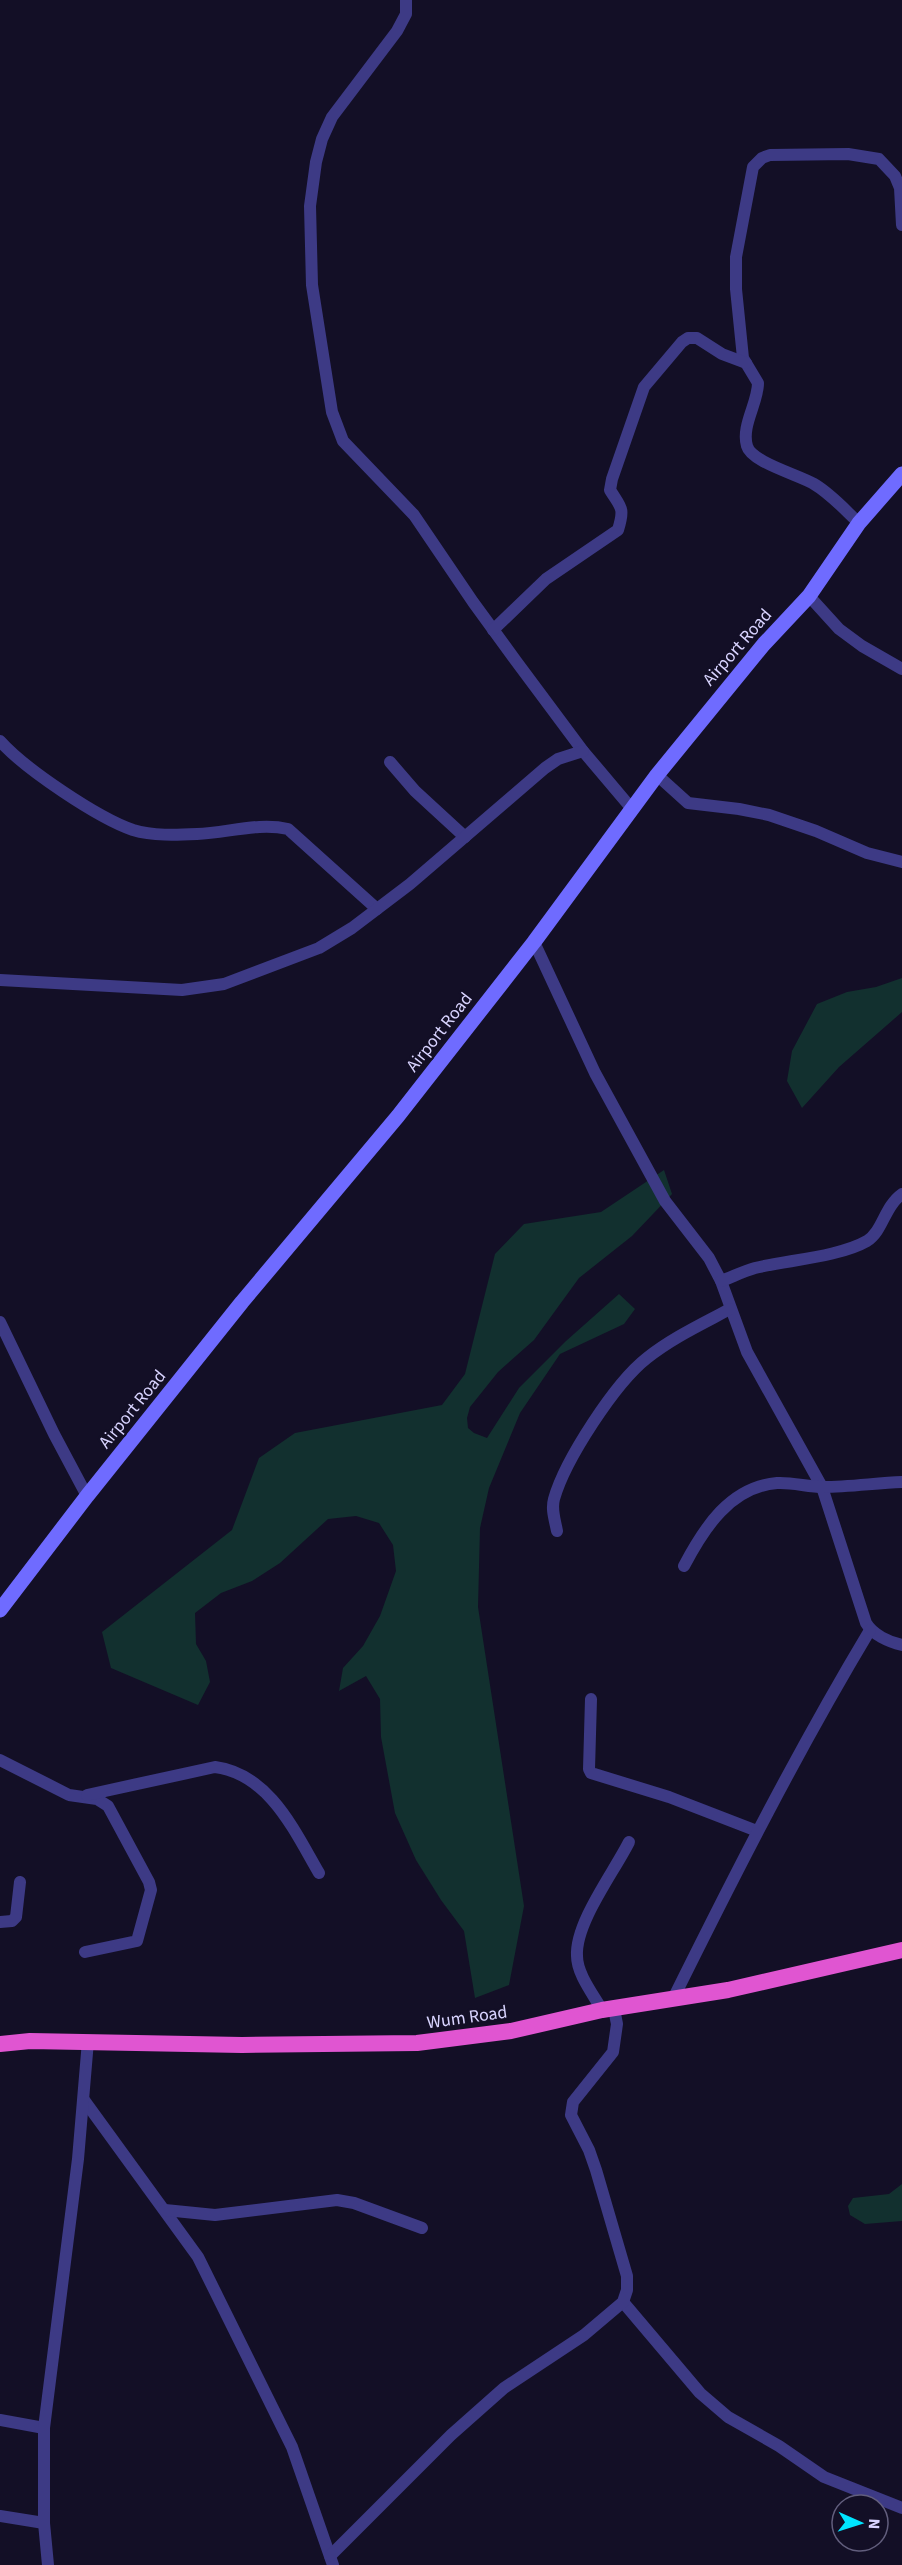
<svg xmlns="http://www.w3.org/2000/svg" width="902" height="2565" viewBox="0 0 902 2565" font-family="'Source Sans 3',sans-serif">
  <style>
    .green { fill: #12302f }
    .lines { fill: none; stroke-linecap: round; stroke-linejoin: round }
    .minor { stroke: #3d3a85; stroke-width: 12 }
    .secondary { stroke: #6f6bff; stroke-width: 15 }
    .trunk { stroke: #e055d1; stroke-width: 16 }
    .labels { text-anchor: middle; stroke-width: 4.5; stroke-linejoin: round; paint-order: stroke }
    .street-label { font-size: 18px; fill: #d9d4ff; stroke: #130f26 }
  </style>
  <rect width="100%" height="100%" fill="#130f26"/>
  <g class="green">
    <path d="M902 978V1012L839 1067 802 1108 787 1081 792 1051 817 1004 847 992 876 987Z"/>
    <path d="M664 1170 672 1194 632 1236 579 1278 534 1340 498 1372 470 1407 467 1418 468 1428 474 1433 487 1438 519 1388 566 1341 619 1294 635 1309 624 1324 560 1354 520 1413 489 1488 480 1528 478 1607 524 1906 509 1985 475 1998 464 1931 441 1900 416 1860 395 1813 381 1737 380 1699 366 1676 339 1691 343 1668 363 1646 380 1616 396 1571 393 1545 379 1523 356 1516 328 1519 280 1563 252 1581 221 1593 195 1613 196 1644 206 1661 210 1682 198 1705 111 1668 102 1632 232 1530 259 1458 295 1433 442 1405 465 1374 495 1254 524 1224 601 1212Z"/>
    <path d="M902 2184V2221L865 2224 850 2215 848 2206 853 2198 889 2194Z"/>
  </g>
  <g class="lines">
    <g class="minor">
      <path d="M406 0V14L397 31 332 117 322 139 316 162 310 206 312 285 332 412 343 441 414 515 473 602 516 661 583 751 632 809"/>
      <path d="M859 523C844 509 831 494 814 484 799 475 751 462 747 446 741 426 758 403 758 383L743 358 736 289V257L753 167 762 158 770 155 848 154 879 159 895 176 900 188 902 225"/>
      <path d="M809 596 839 629 862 646 902 669"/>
      <path d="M493 630 546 579 618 530C625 507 621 508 610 490L612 479 644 387 682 342 688 338H697L722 354 746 363"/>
      <path d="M0 741C25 769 98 818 133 830 153 836 176 835 197 834 227 833 259 822 288 829L377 909"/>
      <path d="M390 762 415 791 465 837"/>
      <path d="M657 775 688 803 739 809 769 815 816 831 867 853 902 862"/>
      <path d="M534 942 595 1073 665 1201 709 1258 721 1281 747 1352 822 1487 866 1623C873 1635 889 1642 902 1645"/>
      <path d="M0 980 182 990 224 984 319 948 352 928 410 884 545 768 558 759 583 751"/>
      <path d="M721 1281C732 1277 744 1271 755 1268 788 1260 839 1257 867 1241 883 1231 884 1207 902 1194"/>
      <path d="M0 1322 54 1434 87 1496"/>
      <path d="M557 1531C555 1520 551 1510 554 1499 565 1460 615 1383 647 1358 672 1338 702 1324 730 1309"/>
      <path d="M684 1566C704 1528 730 1487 777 1483 792 1482 808 1487 823 1487 849 1487 876 1483 902 1482"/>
      <path d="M591 1699 589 1769 591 1773 669 1797 757 1831"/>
      <path d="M0 1760 69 1795 97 1799 108 1806 149 1882 151 1890 137 1941 85 1952"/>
      <path d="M87 1795 215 1767C269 1774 294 1830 319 1873"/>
      <path d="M0 1922 12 1921 16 1917 20 1882"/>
      <path d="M673 1999C735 1874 798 1750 870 1630"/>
      <path d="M602 2010C593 1994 577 1974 577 1956 575 1923 614 1872 629 1842"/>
      <path d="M84 2100 198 2257 292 2447 333 2565"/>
      <path d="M165 2210 215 2215 337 2200 354 2203 422 2228"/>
      <path d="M623 2302 700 2393 728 2417 779 2446 824 2477 902 2508"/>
      <path d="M0 2420 44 2428"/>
      <path d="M0 2516 44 2523"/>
      <path d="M330 2556 451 2435 504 2388 584 2335 623 2302 627 2290V2276L596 2170 589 2150 571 2115 573 2102 613 2052 617 2024 614 2009"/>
      <path d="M48 2565 44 2523V2428L78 2159 88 2041"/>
    </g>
    <path class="secondary" d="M0 1610 87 1496 242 1302 398 1116 534 942 657 775 764 644 809 596 859 523 902 474"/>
    <path class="trunk" d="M0 2044 30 2041 242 2045 417 2043 511 2031 602 2010 728 1990 902 1950"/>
  </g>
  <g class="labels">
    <g class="street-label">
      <text transform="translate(737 647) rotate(-49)" y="6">Airport Road</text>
      <text transform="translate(439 1032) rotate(-52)" y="6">Airport Road</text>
      <text transform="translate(132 1409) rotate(-51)" y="6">Airport Road</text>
      <text transform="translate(467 2017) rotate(-8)" y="6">Wum Road</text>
    </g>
  </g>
  <g transform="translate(860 2523) rotate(93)"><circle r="28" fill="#130f26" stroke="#625e7d" stroke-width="1.5"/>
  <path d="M0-4.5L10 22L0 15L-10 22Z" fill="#00e5ff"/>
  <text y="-9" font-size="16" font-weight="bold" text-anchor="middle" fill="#d9d4ff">N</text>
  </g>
</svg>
